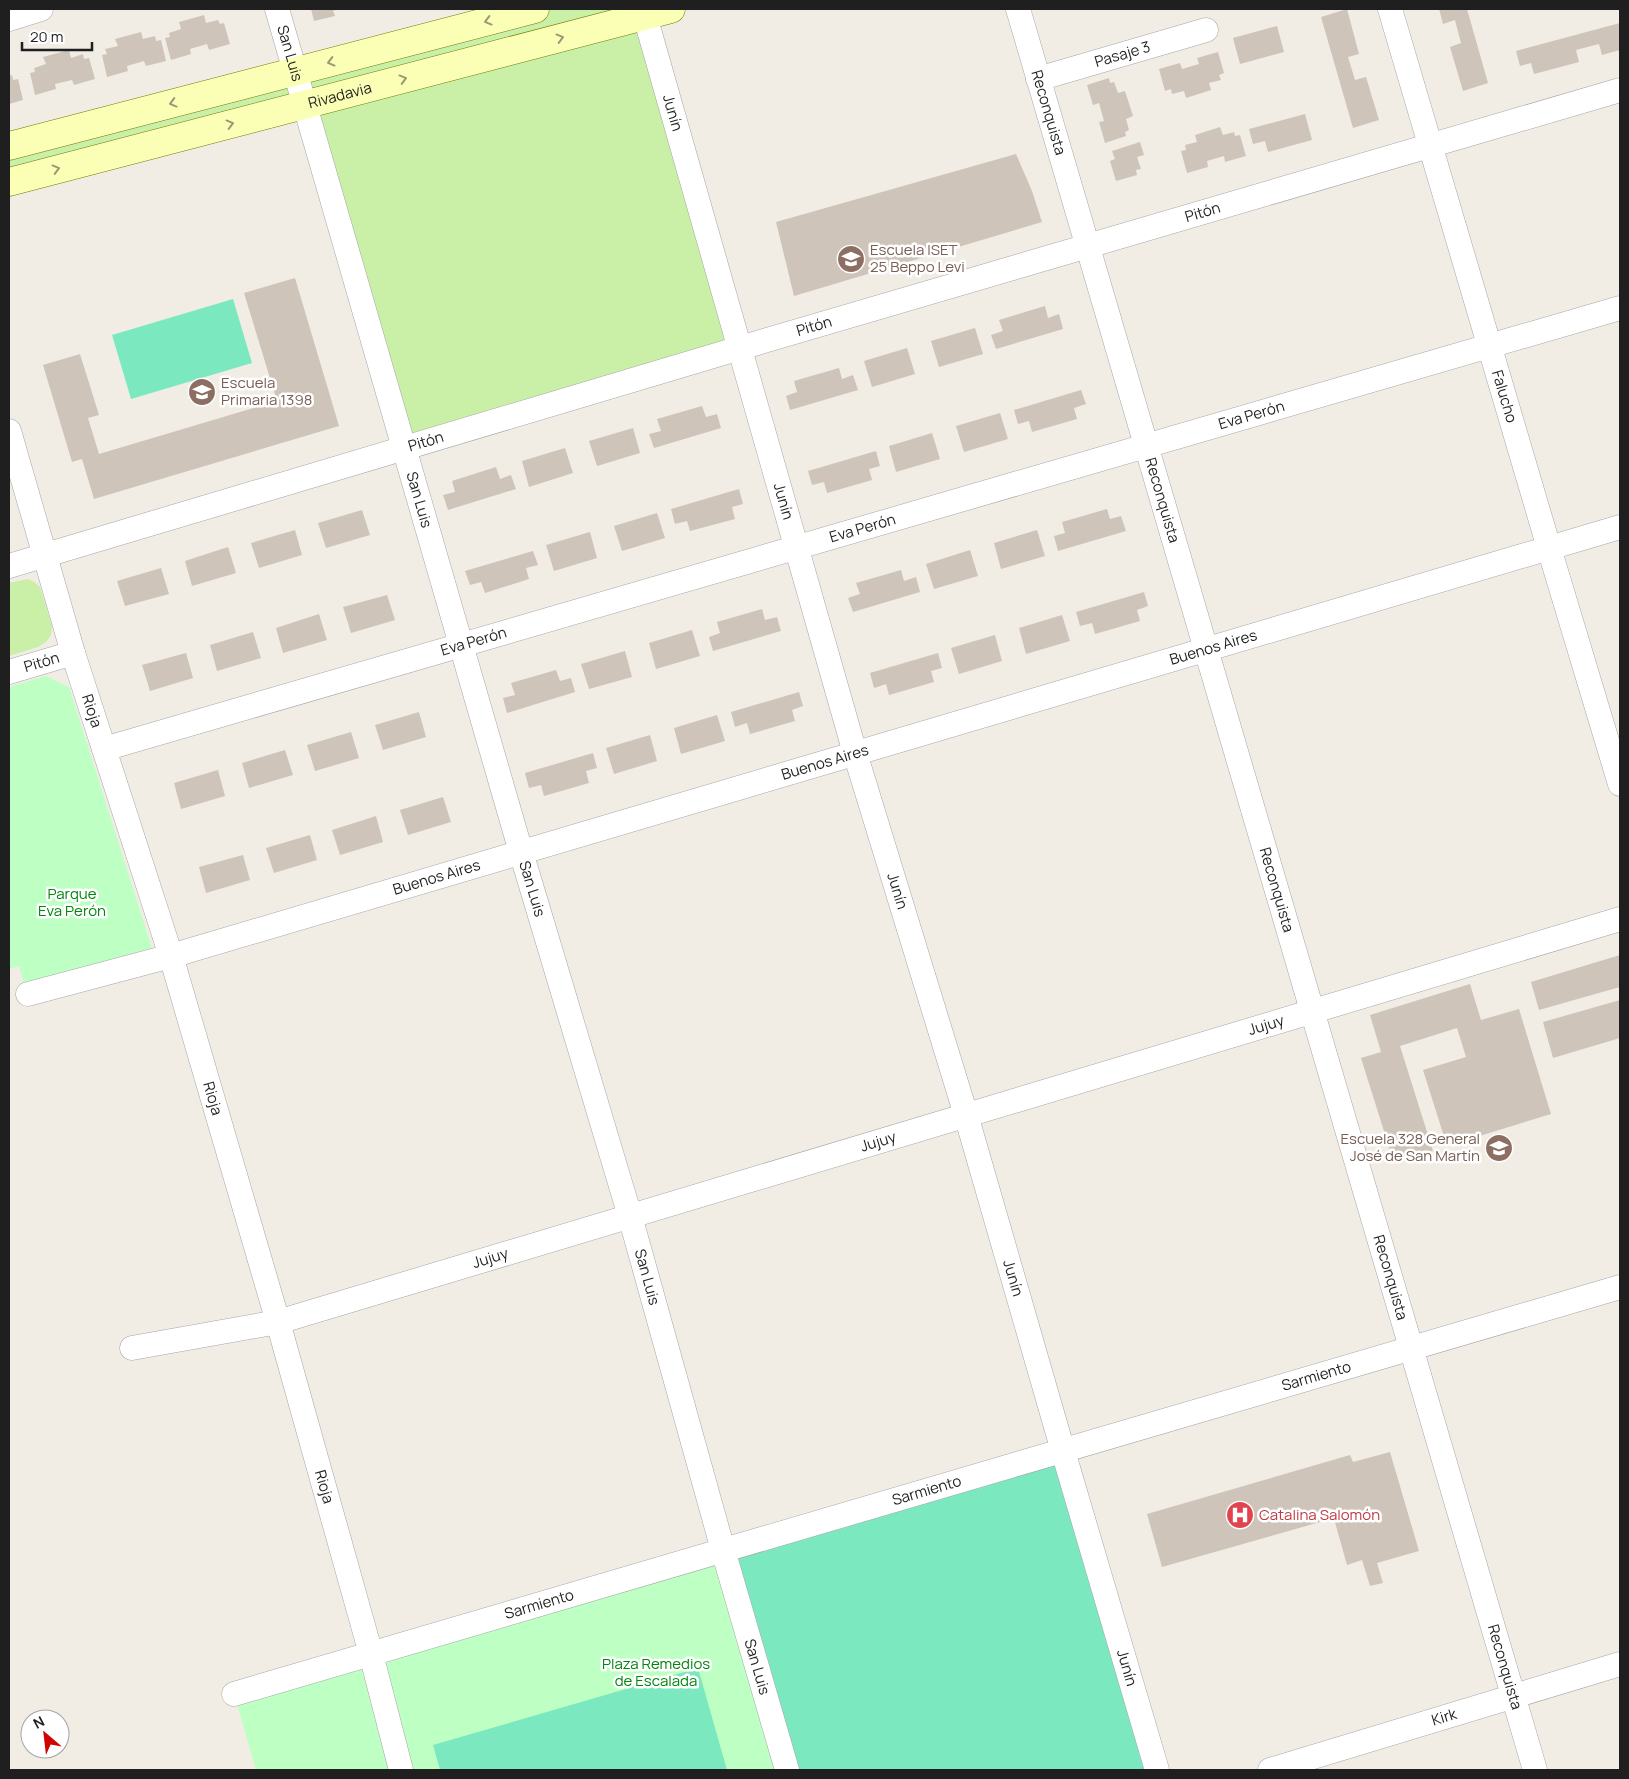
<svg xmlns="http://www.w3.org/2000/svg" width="1629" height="1779" viewBox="0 0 1629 1779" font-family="Manrope,sans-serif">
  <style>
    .grass { fill: #c9f0a6 }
    .park { fill: #beffc4 }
    .pitch { fill: #7be8c0 }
    .building { fill: #cec4ba }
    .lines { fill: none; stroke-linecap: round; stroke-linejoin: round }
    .street-casing { stroke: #a6a6a6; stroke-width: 25 }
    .secondary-casing { stroke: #6d7d00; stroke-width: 29 }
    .street { stroke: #fff; stroke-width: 24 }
    .secondary { stroke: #faffb5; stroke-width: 28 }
    .oneway { stroke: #979a72 }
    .labels { text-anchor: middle; stroke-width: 5; stroke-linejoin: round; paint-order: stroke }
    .street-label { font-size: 15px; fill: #1f1f1f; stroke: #fff }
    .education-label { font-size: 15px; fill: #785e54; stroke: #fff; text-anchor: start }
    .park-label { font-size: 15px; fill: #01850e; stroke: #fff }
    .health-label { font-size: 15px; fill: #be3a42; stroke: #fff; text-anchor: start }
  </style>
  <rect width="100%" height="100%" fill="#f1ede5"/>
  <g class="grass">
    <path d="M535 9H671L645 16 740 348 404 447 305 105 9 182V146Z"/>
    <path d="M28 579 34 582 40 587 52 626 51 635 46 642 38 647 9 656V583Z"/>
  </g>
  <g class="park">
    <path d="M46 676 69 687 152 948 24 983 19 966 9 969V687Z"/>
    <path d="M723 1550 787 1770H256L234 1694Z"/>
  </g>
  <g class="pitch">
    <path d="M233 299 252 363 131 399 112 335Z"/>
    <path d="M1063 1451 1157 1770H787L723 1550Z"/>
    <path d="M698 1668 727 1770H440L433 1745Z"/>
  </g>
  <g class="building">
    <path d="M311 9H338L333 11 335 16 314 21Z"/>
    <path d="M1347 9 1359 54 1348 57 1355 80 1366 77 1379 120 1353 128 1321 17Z"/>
    <path d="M1439 9H1467L1488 83 1463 91 1450 47 1461 43 1455 20 1443 24Z"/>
    <path d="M204 15 206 23 218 20 220 24 224 23 230 44 209 50 207 44 190 49 191 54 171 60 165 38 170 37 169 33 181 29 179 22Z"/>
    <path d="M1620 23V50L1602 55 1599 44 1576 50 1579 62 1534 74 1531 63 1520 66 1516 51Z"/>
    <path d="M1277 26 1284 52 1240 64 1233 38Z"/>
    <path d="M141 32 143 39 155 36 156 41 161 40 166 61 146 66 144 61 127 66 128 71 107 77 102 55 107 54 105 49 118 46 115 39Z"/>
    <path d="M69 50 71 58 83 54 84 59 89 58 95 79 74 85 72 80 55 84 56 89 35 95 30 73 35 72 34 68 46 64 43 57Z"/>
    <path d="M1218 52 1224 73 1219 75 1221 80 1209 83 1211 90 1186 98 1184 91 1172 94 1171 89 1165 91 1159 69 1180 63 1182 69 1199 64 1197 58Z"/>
    <path d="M12 75 13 80 18 79 23 100 9 104V76Z"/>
    <path d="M1109 78 1110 83 1114 82 1118 93 1125 91 1133 116 1126 119 1129 130 1125 132 1126 136 1105 143 1099 122 1104 121 1099 103 1093 105 1087 85Z"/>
    <path d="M1305 114 1312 140 1268 152 1265 141 1253 144 1249 129Z"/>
    <path d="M1220 127 1223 135 1234 132 1235 136 1240 135 1246 156 1225 162 1224 156 1207 161 1208 167 1187 173 1181 151 1186 150 1185 145 1197 142 1195 135Z"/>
    <path d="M1140 142 1144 155 1137 157 1141 169 1136 170 1137 175 1116 181 1110 161 1115 159 1112 151Z"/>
    <path d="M1016 154 1032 191 1042 222 794 296 776 222Z"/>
    <path d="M295 278 339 426 94 499 82 459 72 462 43 365 80 354 99 415 88 418 99 454 277 401 244 293Z"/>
    <path d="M1045 306 1048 318 1059 314 1063 329 996 349 991 335 1003 331 999 320Z"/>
    <path d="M975 328 983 354 939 367 931 341Z"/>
    <path d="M907 348 915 374 872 387 864 361Z"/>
    <path d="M839 368 842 379 853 375 858 390 790 410 786 396 797 392 794 381Z"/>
    <path d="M1081 390 1086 404 1074 408 1077 419 1032 432 1029 421 1018 424 1014 410Z"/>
    <path d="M702 406 706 417 717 414 721 428 654 448 649 434 661 431 657 419Z"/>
    <path d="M1000 413 1008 439 964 452 956 426Z"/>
    <path d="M633 428 640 453 597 466 589 441Z"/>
    <path d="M932 433 940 459 896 472 889 446Z"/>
    <path d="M565 448 573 473 529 487 522 461Z"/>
    <path d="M876 451 880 466 869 469 872 480 827 493 824 482 812 485 808 471Z"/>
    <path d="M496 467 500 479 511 475 516 489 448 510 443 495 455 492 452 481Z"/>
    <path d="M739 489 743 504 732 507 735 519 690 531 687 521 675 524 671 509Z"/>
    <path d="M1107 509 1110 519 1121 516 1126 531 1058 551 1054 536 1065 533 1062 522Z"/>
    <path d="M362 510 370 535 326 548 318 523Z"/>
    <path d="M657 513 665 538 622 551 614 526Z"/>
    <path d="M295 530 302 555 259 568 251 543Z"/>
    <path d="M1037 530 1045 556 1001 569 994 543Z"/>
    <path d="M590 532 597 558 554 571 546 545Z"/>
    <path d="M228 547 236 573 192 586 185 561Z"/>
    <path d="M970 550 978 576 934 589 926 564Z"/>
    <path d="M533 551 538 565 526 568 529 579 485 593 481 582 470 585 465 571Z"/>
    <path d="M161 568 169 594 125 606 117 581Z"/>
    <path d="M901 570 904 581 916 577 920 592 853 612 848 598 860 594 856 583Z"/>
    <path d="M1144 592 1148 606 1137 610 1140 621 1095 634 1092 623 1080 626 1076 612Z"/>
    <path d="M387 595 395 620 351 633 343 607Z"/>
    <path d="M762 609 765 620 777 617 781 631 713 651 709 637 720 633 717 622Z"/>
    <path d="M319 614 327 640 283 653 276 628Z"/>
    <path d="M1062 615 1070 641 1026 654 1019 628Z"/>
    <path d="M692 630 700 656 656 669 649 643Z"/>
    <path d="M253 632 261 658 217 671 210 645Z"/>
    <path d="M995 635 1002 661 959 674 951 648Z"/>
    <path d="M625 651 632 677 589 689 581 664Z"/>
    <path d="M186 653 193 678 150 691 142 665Z"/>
    <path d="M938 653 942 668 931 671 934 682 889 695 886 684 874 688 870 673Z"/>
    <path d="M556 670 560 681 571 678 575 692 507 713 503 698 515 695 511 683Z"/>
    <path d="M799 692 803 706 792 710 795 721 750 734 747 723 735 727 731 712Z"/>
    <path d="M419 712 426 737 383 750 375 725Z"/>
    <path d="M717 715 725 741 681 754 674 728Z"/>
    <path d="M351 732 359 758 315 771 307 745Z"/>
    <path d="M650 735 657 761 614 774 606 748Z"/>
    <path d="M285 750 293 775 249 788 242 763Z"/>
    <path d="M593 753 597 768 586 771 589 783 544 796 541 785 529 788 525 773Z"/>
    <path d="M218 770 225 796 181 809 174 783Z"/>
    <path d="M443 797 451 822 408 835 400 810Z"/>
    <path d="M376 816 383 842 340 855 332 830Z"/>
    <path d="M310 835 317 860 274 873 266 848Z"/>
    <path d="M243 855 250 880 206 893 199 867Z"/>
    <path d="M1620 955V987L1539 1010 1531 982Z"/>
    <path d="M1470 984 1481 1020 1519 1009 1551 1114 1447 1146 1423 1070 1466 1057 1457 1028 1400 1046 1433 1151 1394 1163 1361 1058 1381 1052 1370 1015Z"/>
    <path d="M1620 1000V1038L1553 1058 1543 1022Z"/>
    <path d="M1390 1452 1419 1551 1377 1563 1383 1583 1370 1586 1362 1560 1347 1565 1331 1508 1317 1512 1320 1522 1162 1567 1147 1514 1350 1455 1353 1462Z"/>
  </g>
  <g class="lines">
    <g class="street-casing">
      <g id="street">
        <path id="s1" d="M277 9 521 852 630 1216 723 1550 787 1770"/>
        <path id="s2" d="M643 9 855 753 966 1115 1063 1451 1157 1770"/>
        <path id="s3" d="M1018 9 1535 1770"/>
        <path id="s4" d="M1390 9 1549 548 1620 784"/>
        <path d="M9 19 41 9"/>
        <path id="s5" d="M1038 79 1206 30"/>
        <path id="s6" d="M9 431 73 653 171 956 278 1322 371 1654 401 1770"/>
        <path id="s7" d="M9 566 740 348 1620 90"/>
        <path id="s8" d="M9 672 73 653"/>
        <path id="s9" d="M104 749 1620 308"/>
        <path id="s10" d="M28 994 171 956 1620 527"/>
        <path id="s11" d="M132 1348 278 1322 1620 919"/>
        <path id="s12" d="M234 1694 1620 1287"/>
        <path id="s13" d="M1270 1770 1620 1664"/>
      </g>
    </g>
    <g class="secondary-casing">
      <g id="secondary">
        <path d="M9 146 535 9"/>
        <path id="s14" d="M9 182 671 9"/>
      </g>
    </g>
    <use href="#street" class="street"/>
    <use href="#secondary" class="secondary"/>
  </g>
  <defs><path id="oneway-chevron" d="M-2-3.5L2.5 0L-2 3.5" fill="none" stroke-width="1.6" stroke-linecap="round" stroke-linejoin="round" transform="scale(1.25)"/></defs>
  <g class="oneway">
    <use href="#oneway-chevron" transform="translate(488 21) rotate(165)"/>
    <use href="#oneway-chevron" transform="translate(560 38) rotate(-15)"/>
    <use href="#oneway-chevron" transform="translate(331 62) rotate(165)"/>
    <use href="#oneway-chevron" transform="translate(403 79) rotate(-15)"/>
    <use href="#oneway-chevron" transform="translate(173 103) rotate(165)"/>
    <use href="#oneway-chevron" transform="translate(230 124) rotate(-15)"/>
    <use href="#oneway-chevron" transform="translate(56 169) rotate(-15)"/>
  </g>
  <defs>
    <g id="school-disc" transform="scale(1.4375)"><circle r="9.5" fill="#8d6e63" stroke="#fff"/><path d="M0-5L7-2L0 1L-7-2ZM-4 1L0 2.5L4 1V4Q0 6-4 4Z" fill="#fff"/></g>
    <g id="hospital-disc" transform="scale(1.4375)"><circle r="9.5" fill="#e0444e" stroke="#fff"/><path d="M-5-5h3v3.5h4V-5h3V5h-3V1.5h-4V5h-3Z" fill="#fff"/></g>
  </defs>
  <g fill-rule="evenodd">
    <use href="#school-disc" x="851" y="259"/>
    <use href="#school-disc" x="202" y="392"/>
    <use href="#school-disc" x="1499" y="1148"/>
    <use href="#hospital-disc" x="1240" y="1515"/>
  </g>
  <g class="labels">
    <g class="street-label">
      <text dy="5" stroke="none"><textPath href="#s1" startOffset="46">San Luis</textPath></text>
      <text dy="5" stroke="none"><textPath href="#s5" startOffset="88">Pasaje 3</textPath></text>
      <text dy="5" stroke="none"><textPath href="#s14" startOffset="342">Rivadavia</textPath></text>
      <text dy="5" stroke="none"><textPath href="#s2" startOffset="108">Junín</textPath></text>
      <text dy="5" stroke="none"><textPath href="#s3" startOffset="108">Reconquista</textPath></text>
      <text dy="5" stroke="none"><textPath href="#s7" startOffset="1245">Pitón</textPath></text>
      <text dy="5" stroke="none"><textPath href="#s7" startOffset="840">Pitón</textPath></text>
      <text dy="5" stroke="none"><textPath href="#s4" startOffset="404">Falucho</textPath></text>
      <text dy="5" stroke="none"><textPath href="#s9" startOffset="1195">Eva Perón</textPath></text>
      <text dy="5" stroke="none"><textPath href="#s7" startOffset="435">Pitón</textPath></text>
      <text dy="5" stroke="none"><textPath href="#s1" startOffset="511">San Luis</textPath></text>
      <text dy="5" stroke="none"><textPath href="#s3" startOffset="512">Reconquista</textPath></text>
      <text dy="5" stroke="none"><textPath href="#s2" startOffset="512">Junín</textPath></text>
      <text dy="5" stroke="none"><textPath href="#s9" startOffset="790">Eva Perón</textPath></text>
      <text dy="5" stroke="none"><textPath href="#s9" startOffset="385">Eva Perón</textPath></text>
      <text dy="5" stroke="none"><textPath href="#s10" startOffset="1235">Buenos Aires</textPath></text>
      <text dy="5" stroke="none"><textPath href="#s8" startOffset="34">Pitón</textPath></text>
      <text dy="5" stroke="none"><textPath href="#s6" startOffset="292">Rioja</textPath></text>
      <text dy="5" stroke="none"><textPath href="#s10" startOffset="830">Buenos Aires</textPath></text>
      <text dy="5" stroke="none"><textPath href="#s10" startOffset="425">Buenos Aires</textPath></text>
      <text dy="5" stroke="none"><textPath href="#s1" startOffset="916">San Luis</textPath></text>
      <text dy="5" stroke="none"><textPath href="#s3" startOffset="918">Reconquista</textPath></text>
      <text dy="5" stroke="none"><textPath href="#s2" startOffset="918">Junín</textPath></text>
      <text dy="5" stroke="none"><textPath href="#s11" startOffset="1180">Jujuy</textPath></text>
      <text dy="5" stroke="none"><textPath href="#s6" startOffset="698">Rioja</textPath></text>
      <text dy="5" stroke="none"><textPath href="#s11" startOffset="775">Jujuy</textPath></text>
      <text dy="5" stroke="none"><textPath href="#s11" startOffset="370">Jujuy</textPath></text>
      <text dy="5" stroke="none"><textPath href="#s1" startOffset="1321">San Luis</textPath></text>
      <text dy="5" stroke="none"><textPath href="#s2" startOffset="1322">Junín</textPath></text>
      <text dy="5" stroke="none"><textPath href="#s3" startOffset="1322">Reconquista</textPath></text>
      <text dy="5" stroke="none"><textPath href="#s12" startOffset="1128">Sarmiento</textPath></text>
      <text dy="5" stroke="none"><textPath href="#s6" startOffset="1102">Rioja</textPath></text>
      <text dy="5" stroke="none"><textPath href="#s12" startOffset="722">Sarmiento</textPath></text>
      <text dy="5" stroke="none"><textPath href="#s12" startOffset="318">Sarmiento</textPath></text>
      <text dy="5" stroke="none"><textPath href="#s1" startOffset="1726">San Luis</textPath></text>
      <text dy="5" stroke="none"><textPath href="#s2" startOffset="1728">Junín</textPath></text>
      <text dy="5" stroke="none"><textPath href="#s3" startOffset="1728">Reconquista</textPath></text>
      <text dy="5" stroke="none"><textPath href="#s13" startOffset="182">Kirk</textPath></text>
    </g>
    <g class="education-label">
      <text x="870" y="255">Escuela ISET<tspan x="870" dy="17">25 Beppo Levi</tspan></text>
      <text x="221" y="388">Escuela<tspan x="221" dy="17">Primaria 1398</tspan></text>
      <text x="1480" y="1144" text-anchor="end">Escuela 328 General<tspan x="1480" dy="17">José de San Martín</tspan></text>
    </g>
    <g class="park-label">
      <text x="72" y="899">Parque<tspan x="72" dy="17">Eva Perón</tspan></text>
      <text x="656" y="1669">Plaza Remedios<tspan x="656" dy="17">de Escalada</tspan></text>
    </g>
    <g class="health-label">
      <text x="1259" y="1520">Catalina Salomón</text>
    </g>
  </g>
  <rect width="1629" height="1779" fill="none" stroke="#1f1f1f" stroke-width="20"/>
  <g transform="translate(45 1734) rotate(332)"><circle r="24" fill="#ffffff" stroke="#a5a5a5"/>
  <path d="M0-4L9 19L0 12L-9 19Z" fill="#cf0400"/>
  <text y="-8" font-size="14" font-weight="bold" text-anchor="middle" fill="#1f1f1f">N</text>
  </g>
  <path d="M22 42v8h70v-8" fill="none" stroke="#1f1f1f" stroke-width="2.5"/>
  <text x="30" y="42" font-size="15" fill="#1f1f1f" stroke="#ffffff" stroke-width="4" paint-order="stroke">20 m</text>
</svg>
